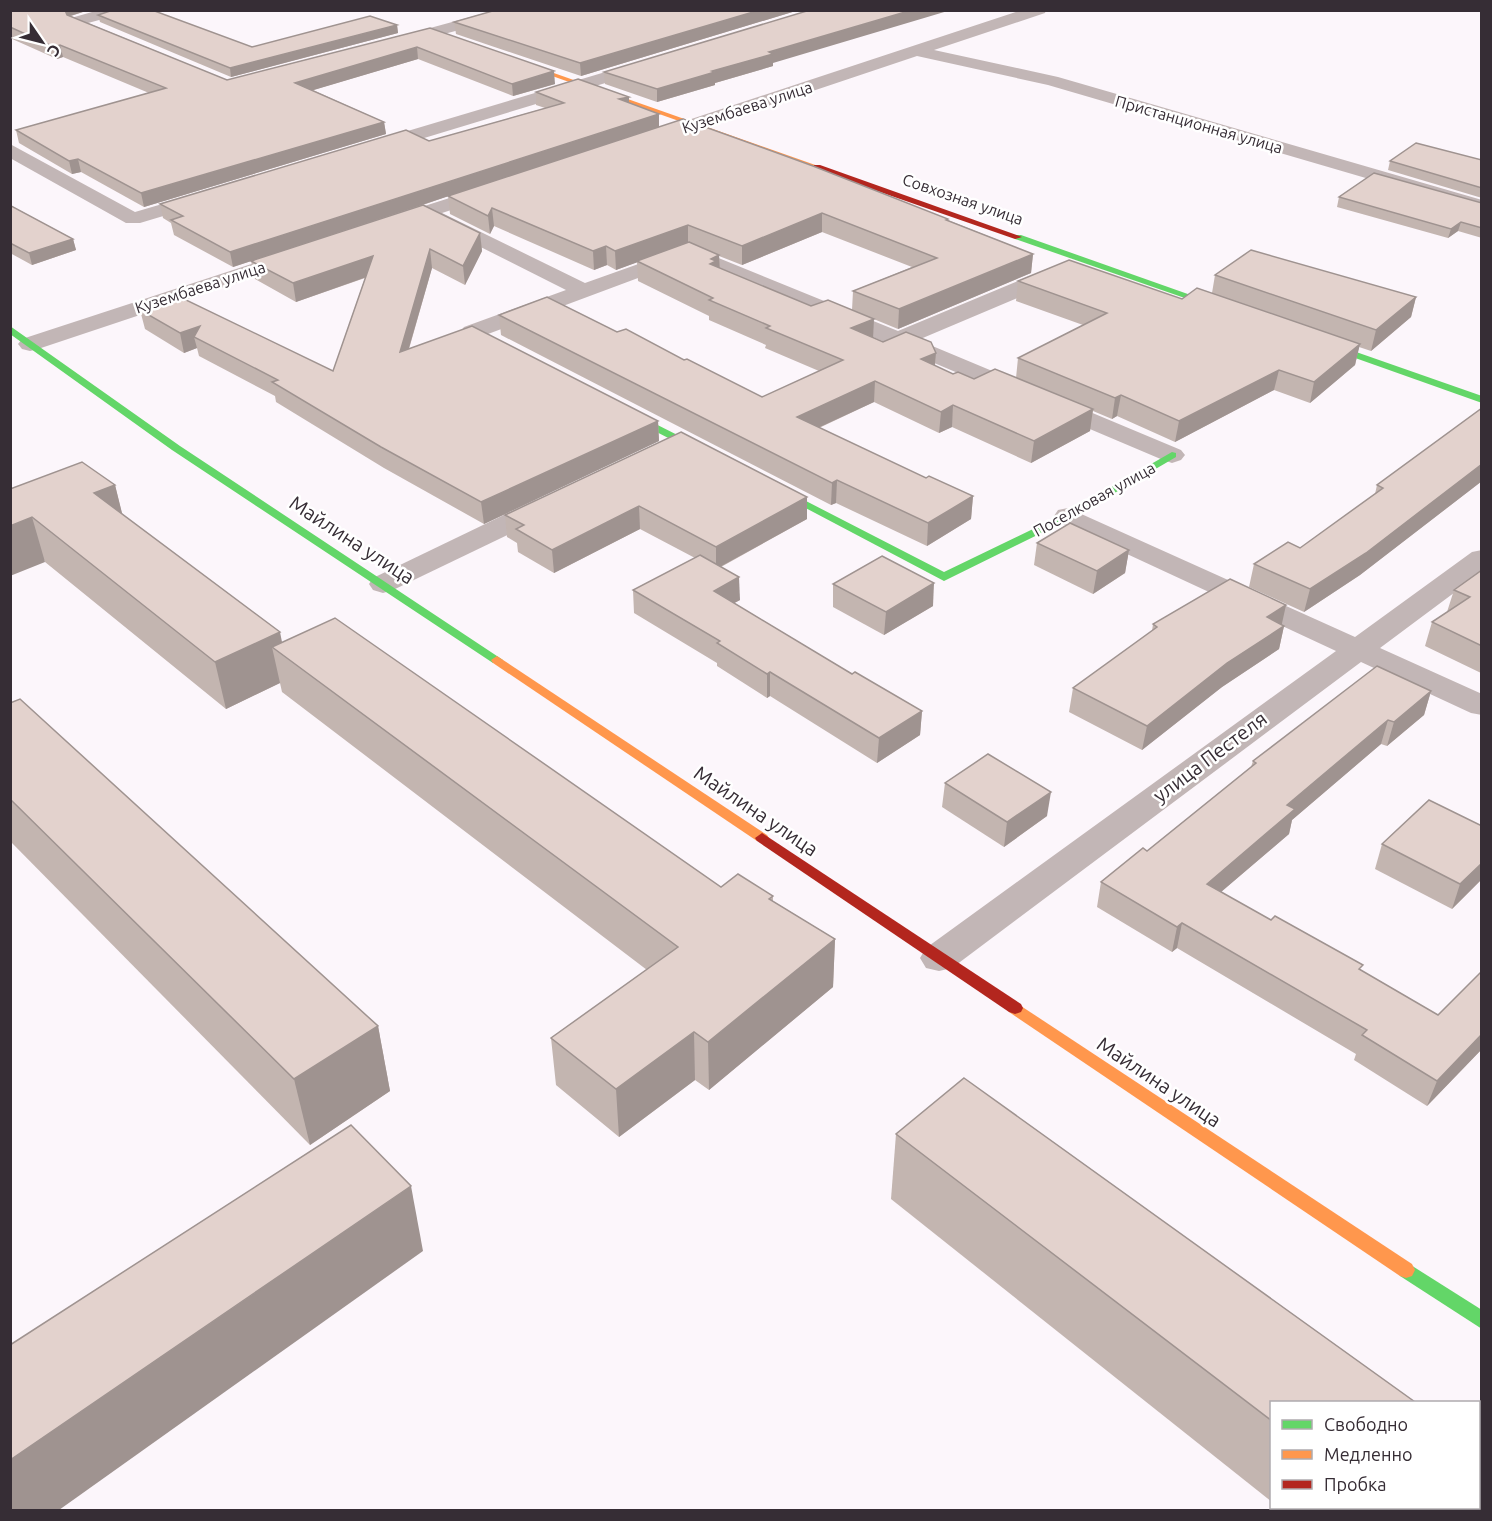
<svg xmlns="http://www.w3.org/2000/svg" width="1492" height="1521" viewBox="0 0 1492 1521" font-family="Ubuntu,sans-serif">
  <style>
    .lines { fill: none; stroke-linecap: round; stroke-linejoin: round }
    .street { fill: #c2b6b6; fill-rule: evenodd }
    .fast { fill: #63d668; fill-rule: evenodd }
    .slow { fill: #ff974d; fill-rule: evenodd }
    .jam { fill: #b3261e; fill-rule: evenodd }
    .wall { fill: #c3b5b0; fill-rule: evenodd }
    .shaded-wall { fill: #9f9390 }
    .building { fill: #e3d2cd; stroke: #9f9390; stroke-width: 1.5 }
    .labels { text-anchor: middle; stroke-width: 5; stroke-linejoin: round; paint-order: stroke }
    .far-street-label { font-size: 16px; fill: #362d35; stroke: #fff }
    .street-label { font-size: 20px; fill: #362d35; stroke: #fff }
  </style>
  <rect width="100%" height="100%" fill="#fcf6fb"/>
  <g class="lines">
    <g class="street">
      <path d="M99 10H126L125 13 77 26 69 21 71 18Z"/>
      <path d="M496 10H523L522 13 396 47 388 42 390 39Z"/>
      <path d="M1022 10H1046L1045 13 934 50 1058 77 1482 200V212L1048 85 917 56 669 139H655L653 135 655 131Z"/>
      <path d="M649 59 657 64 655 68 378 152H364L362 148 364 144Z"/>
      <path d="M10 144 135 212 203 192 210 194 213 198 210 202 140 223H126L10 158Z"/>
      <path d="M490 185 497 187 500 191 497 195 442 213 585 283 689 246 898 331 1049 268 1057 266 1065 268 1068 273 1065 278 918 340 1181 450 1185 455 1181 460 1172 463 1163 460 689 259 480 337 472 339 464 337 460 332 464 327 566 290 433 223 430 219 431 217 391 229 384 227 381 223 384 219Z"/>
      <path d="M297 249 305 250 308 255 305 260 38 349 30 351 22 349 18 344 22 339Z"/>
      <path d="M545 498 555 500 559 506 555 512 393 590 383 593 373 590 369 584 373 578 535 500Z"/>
      <path d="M1068 508 1355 637 1472 552 1482 550V572L1380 648 1482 694V715L1471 713 1361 662 952 968 939 971 926 968 920 958 926 948 1336 651 1058 522 1054 516 1058 510Z"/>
    </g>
    <g class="fast">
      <path d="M1015 235H1021L1233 310 1225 312 1015 239Z"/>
      <path d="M10 326 180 446 503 660 501 663H493L172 450 10 334Z"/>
      <path d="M1313 339H1319L1482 396V403L1313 343Z"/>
      <path d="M618 405 715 454 716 456 715 458H707L614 410V406Z"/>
      <path d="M1172 452 1176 453V457L1072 518 944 581 762 485 767 482 771 483 944 572 1064 514Z"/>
      <path d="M1406 1262 1482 1310V1329L1400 1276 1397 1270 1400 1264Z"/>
    </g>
    <g class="slow">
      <path d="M510 59H514L821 167 814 169 510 61Z"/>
      <path d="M497 656 767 835 769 838 767 841H757L493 663 491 660Z"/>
      <path d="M1015 1002 1412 1264 1415 1270 1412 1276 1406 1278 1400 1276 1009 1012 1007 1008 1009 1004Z"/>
    </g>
    <g class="jam">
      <path d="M814 165H820L1022 237 1015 239 814 169Z"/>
      <path d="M762 833 1021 1004 1023 1008 1021 1012 1015 1014 1009 1012 757 841 755 838Z"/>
    </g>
  </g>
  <g class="wall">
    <path d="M10 10H89L71 16 227 80 430 28 555 84 513 96 418 59 313 90 384 122 386 134 144 207 81 172 72 174 19 143 16 130 149 93 63 57 57 59 10 38Z"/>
    <path d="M799 10 581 76 456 34 454 22Z"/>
    <path d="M98 15 252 47 397 25 398 33 231 77 100 22Z"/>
    <path d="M773 63V66L715 83V85L657 102 605 84 604 72Z"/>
    <path d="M536 92 629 97V103L659 114V127L948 219V220L1033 254 1031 273 898 329 859 313 873 338 883 342 936 353 935 366 953 374 974 379 1016 378 1018 358 1083 325 1016 301 1018 281 1182 299 1212 293 1215 275 1416 297 1411 317 1371 351 1359 347 1355 365 1310 403 1274 390 1175 442 1117 416 1112 419 1093 411 1090 431 1031 463 952 427 939 433 874 402 819 428 926 478 973 496 971 519 927 546 836 503 831 505 501 335 499 315 617 332 684 360 762 397 819 371 765 348 766 345 709 320V316L638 281 637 262 616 270 607 265 594 270 494 226 490 234 450 214 448 196 423 205 480 233 482 251 465 285 432 268 409 349 658 421 659 441 484 524 384 468 276 402 275 396 199 356 197 348 184 353 145 329 140 310 333 371 365 278 296 302 255 279 251 261 233 267 174 235 171 223 163 218 160 204 429 141 545 108 536 105ZM822 232 912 267 853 291 852 310 811 306 720 268 719 256 742 265Z"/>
    <path d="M1482 160V198L1388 170 1390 161Z"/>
    <path d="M1339 197 1482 203V238L1458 231 1448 238 1337 207Z"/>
    <path d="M10 205 73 239 76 250 32 265 10 253Z"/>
    <path d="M1482 408V481L1360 575 1304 612 1249 587 1254 564 1300 548 1375 494 1377 485Z"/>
    <path d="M681 432 807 519 721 567 740 600 734 603 852 674 922 711 920 735 877 763 770 696 767 698 717 666V663L634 613 633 590 695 558 640 529 554 573 518 552 517 543 507 537 505 515Z"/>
    <path d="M115 485 122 514 282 643 721 887 773 896V901L835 939 833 987 709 1090 695 1080 619 1137 556 1085 551 1038 647 970 282 692 280 683 226 709 45 562 10 489Z"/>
    <path d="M1037 543 1129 550 1125 573 1093 594 1034 565Z"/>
    <path d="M1482 570 1481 673 1425 646 1432 622 1447 612 1454 590Z"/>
    <path d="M833 584 933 606 884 635 833 607Z"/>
    <path d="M1286 605 1281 624 1284 626 1279 649 1222 687 1142 750 1069 712 1073 688 1152 631 1153 624Z"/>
    <path d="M1431 691 1424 715 1387 746 1381 744 1292 820 1289 834 1221 892 1361 970 1438 1015 1482 971V1049L1427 1106 1354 1060 1356 1054 1177 948 1172 952 1097 907 1101 882 1147 851 1251 767 1253 761Z"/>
    <path d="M10 703 378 1026 390 1091 310 1145 10 841Z"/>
    <path d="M945 783 1047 816 1004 847 942 807Z"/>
    <path d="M1482 826V879L1452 909 1375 869 1382 844Z"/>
    <path d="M896 1134 1272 1402V1502L891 1199Z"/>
    <path d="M1279 1508H1479L1482 1510H1283Z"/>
  </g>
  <g class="shaded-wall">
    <path d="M89 10 70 16 67 22 64 11Z"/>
    <path d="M760 10H799L581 76 580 63Z"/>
    <path d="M912 10H951L773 63V66L715 83V85L657 102V89L769 52Z"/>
    <path d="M397 25 398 33 231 77 230 68Z"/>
    <path d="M60 45 63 57 57 59 54 47Z"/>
    <path d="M417 47 418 59 297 95 295 83Z"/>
    <path d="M554 71 555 84 513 96 512 84Z"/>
    <path d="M629 97V110L619 99Z"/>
    <path d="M659 114V127L233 267 230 252Z"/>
    <path d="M384 122 386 134 144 207 141 193Z"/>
    <path d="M78 159 81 172 72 174 69 161Z"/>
    <path d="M492 208 494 226 490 234 488 216Z"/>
    <path d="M822 213V232L742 265V246Z"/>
    <path d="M1461 222 1458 231 1448 238 1451 229Z"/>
    <path d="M688 225V244L616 270 615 251Z"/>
    <path d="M480 233 482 251 465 285 463 266Z"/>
    <path d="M73 239 76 250 32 265 29 253Z"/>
    <path d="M606 246 607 265 594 270 593 251Z"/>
    <path d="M430 249 432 268 402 372 400 352Z"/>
    <path d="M1033 254 1031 273 898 329 899 309Z"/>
    <path d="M719 255 720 274 710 264 711 259Z"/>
    <path d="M373 256 375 274 296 302 293 283Z"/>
    <path d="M1416 297 1411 317 1371 351 1376 330Z"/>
    <path d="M874 319 873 339 851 328Z"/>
    <path d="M200 326 194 337 197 348 184 353 180 333Z"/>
    <path d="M1360 344 1355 365 1310 403 1314 382Z"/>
    <path d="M936 353 934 373 921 359Z"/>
    <path d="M1279 370 1274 390 1175 442 1179 421Z"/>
    <path d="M875 381 874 402 796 438 797 417Z"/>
    <path d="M1121 395 1117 416 1112 419 1115 398Z"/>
    <path d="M953 405 952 427 939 433 941 412Z"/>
    <path d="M1093 409 1090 431 1031 463 1034 441Z"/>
    <path d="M658 421 659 441 484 524 481 502Z"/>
    <path d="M1482 464V481L1360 575 1304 612 1310 589Z"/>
    <path d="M837 480 836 503 831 505 832 483Z"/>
    <path d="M115 485 126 529 94 493Z"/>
    <path d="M973 496 971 519 927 546 928 523Z"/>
    <path d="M807 497V519L716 569V547Z"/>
    <path d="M639 506 640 529 554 573 552 550Z"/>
    <path d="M32 517 45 562 10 576V526Z"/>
    <path d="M1129 550 1125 573 1093 594 1097 571Z"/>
    <path d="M739 577 740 600 714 614V591Z"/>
    <path d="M934 583 933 606 884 635 886 612Z"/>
    <path d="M1286 605 1281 628 1267 617Z"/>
    <path d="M1284 626 1279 649 1222 687 1142 750 1147 726 1227 663Z"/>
    <path d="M280 632 285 657 272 647 280 683 226 709 215 662Z"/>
    <path d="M770 672V696L767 698V674Z"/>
    <path d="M1431 691 1424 715 1387 746 1394 722Z"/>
    <path d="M922 711 920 735 877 763 879 738Z"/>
    <path d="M1388 720 1381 744 1292 820 1289 834 1201 909 1207 884 1287 805Z"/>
    <path d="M1051 792 1047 816 1004 847 1007 822Z"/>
    <path d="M1482 863V879L1452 909 1460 884Z"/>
    <path d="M1182 923 1177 948 1172 952 1177 927Z"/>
    <path d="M835 939 833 987 709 1090 708 1042Z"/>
    <path d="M378 1026 390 1091 310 1145 294 1079Z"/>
    <path d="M694 1032 695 1080 619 1137 616 1089Z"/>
    <path d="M1482 1034V1049L1427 1106 1437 1081Z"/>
    <path d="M411 1186 423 1251 59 1510H10V1460Z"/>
  </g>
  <g class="building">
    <path d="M10 10H65L67 15 227 80 430 28 554 71 512 84 417 47 295 83 384 122 141 193 78 159 69 161 16 130 166 88 60 45 54 47 10 27Z"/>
    <path d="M113 10H152L252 47 370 16 397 25 230 68 98 15Z"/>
    <path d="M496 10H760L580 63 454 22Z"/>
    <path d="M810 10H912L769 52 773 54 712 71 715 72 657 89 604 72Z"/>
    <path d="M578 79 629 97 619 99 659 114 230 252 171 220 183 216 160 204 406 130 429 141 564 103 536 92Z"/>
    <path d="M683 119 813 166 948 219 946 220 1033 254 899 309 853 291 937 258 822 213 742 246 688 225 615 251 606 246 593 251 492 208 488 216 448 196Z"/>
    <path d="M1416 143 1482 160V188L1390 161Z"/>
    <path d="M1374 173 1482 203V228L1461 222 1451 229 1339 197Z"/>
    <path d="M10 205 11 206 73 239 29 253 10 243Z"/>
    <path d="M423 205 480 233 463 266 430 249 400 352 472 326 658 421 481 502 381 447 272 382 278 380 194 337 200 326 180 333 140 310 180 297 333 371 373 256 293 283 251 261Z"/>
    <path d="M689 242 719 255 711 259 716 261 710 264 811 306 828 300 874 319 851 328 883 342 906 332 931 342 936 353 921 359 953 374 958 372 974 379 995 369 1093 409 1034 441 953 405 941 412 875 381 797 417 926 478 929 476 973 496 928 523 837 480 832 483 499 315 547 297 617 332 626 329 684 360 687 359 762 397 843 360 766 328 770 326 709 300 713 298 637 261Z"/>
    <path d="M1251 250 1416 297 1376 330 1215 275Z"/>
    <path d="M1069 260 1182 299 1197 288 1360 344 1314 382 1279 370 1179 421 1121 395 1115 398 1018 358 1107 313 1018 281Z"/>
    <path d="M1482 408V464L1366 553 1310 589 1254 564 1288 542 1300 548 1383 488 1377 485Z"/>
    <path d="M681 432 807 497 716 547 639 506 552 550 516 529 524 525 505 515Z"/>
    <path d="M82 462 115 485 94 493 280 632 215 662 32 517 10 526V489Z"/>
    <path d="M1070 523 1129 550 1097 571 1037 543Z"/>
    <path d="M700 555 739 577 714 591 852 674 855 672 922 711 879 738 770 672 767 674 717 643 720 641 633 590Z"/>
    <path d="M882 556 934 583 886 612 833 584Z"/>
    <path d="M1482 570V646L1432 622 1470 597 1454 590Z"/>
    <path d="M1230 579 1286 605 1267 617 1284 626 1227 663 1147 726 1073 688 1157 627 1153 624Z"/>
    <path d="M335 618 721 887 738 874 773 896 769 899 835 939 708 1042 694 1032 616 1089 551 1038 678 947 272 647Z"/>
    <path d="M1377 666 1431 691 1394 722 1388 720 1287 805 1295 809 1207 884 1271 920 1275 916 1363 965 1359 969 1438 1015 1482 971V1034L1437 1081 1362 1035 1367 1030 1182 923 1177 927 1101 882 1143 848 1147 851 1256 763 1253 761Z"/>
    <path d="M20 699 378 1026 294 1079 10 799V703Z"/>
    <path d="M988 754 1051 792 1007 822 945 783Z"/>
    <path d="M1429 800 1482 826V863L1460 884 1382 844Z"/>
    <path d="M964 1078 1415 1402H1272V1421L896 1134Z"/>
    <path d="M351 1125 411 1186 10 1460V1345Z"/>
    <path d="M1479 1448 1482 1450V1510H1389L1385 1508H1479Z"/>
  </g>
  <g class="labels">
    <g class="far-street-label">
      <text transform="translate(747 107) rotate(-18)" y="6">Кузембаева улица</text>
      <text transform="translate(1199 124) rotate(16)" y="6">Пристанционная улица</text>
      <text transform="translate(963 199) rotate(19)" y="6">Совхозная улица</text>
      <text transform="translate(200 287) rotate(-18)" y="6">Кузембаева улица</text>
      <text transform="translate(1094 499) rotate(-29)" y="6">Поселковая улица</text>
    </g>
    <g class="street-label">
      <text transform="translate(352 540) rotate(33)" y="7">Майлина улица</text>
      <text transform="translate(1210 757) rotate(-37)" y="7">улица Пестеля</text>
      <text transform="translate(756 811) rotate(34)" y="7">Майлина улица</text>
      <text transform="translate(1159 1082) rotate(34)" y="7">Майлина улица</text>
    </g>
  </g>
  <rect width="1492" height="1521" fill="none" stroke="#362d35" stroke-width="24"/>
  <rect x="1270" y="1401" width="210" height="108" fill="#ffffff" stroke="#afabae" stroke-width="1.5"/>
  <rect x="1282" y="1420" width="30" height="9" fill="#63d668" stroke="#afabae" stroke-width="1.5"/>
  <text x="1324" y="1431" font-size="18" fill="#362d35">Свободно</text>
  <rect x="1282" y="1450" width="30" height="9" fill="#ff974d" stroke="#afabae" stroke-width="1.5"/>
  <text x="1324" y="1461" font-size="18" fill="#362d35">Медленно</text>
  <rect x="1282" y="1480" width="30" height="9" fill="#b3261e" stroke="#afabae" stroke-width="1.5"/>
  <text x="1324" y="1491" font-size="18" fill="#362d35">Пробка</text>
  <g transform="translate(42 42) rotate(125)" stroke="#ffffff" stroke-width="4.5" paint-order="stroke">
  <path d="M0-4.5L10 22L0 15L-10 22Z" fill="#362d35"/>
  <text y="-9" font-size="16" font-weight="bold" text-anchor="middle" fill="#362d35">С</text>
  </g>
</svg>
